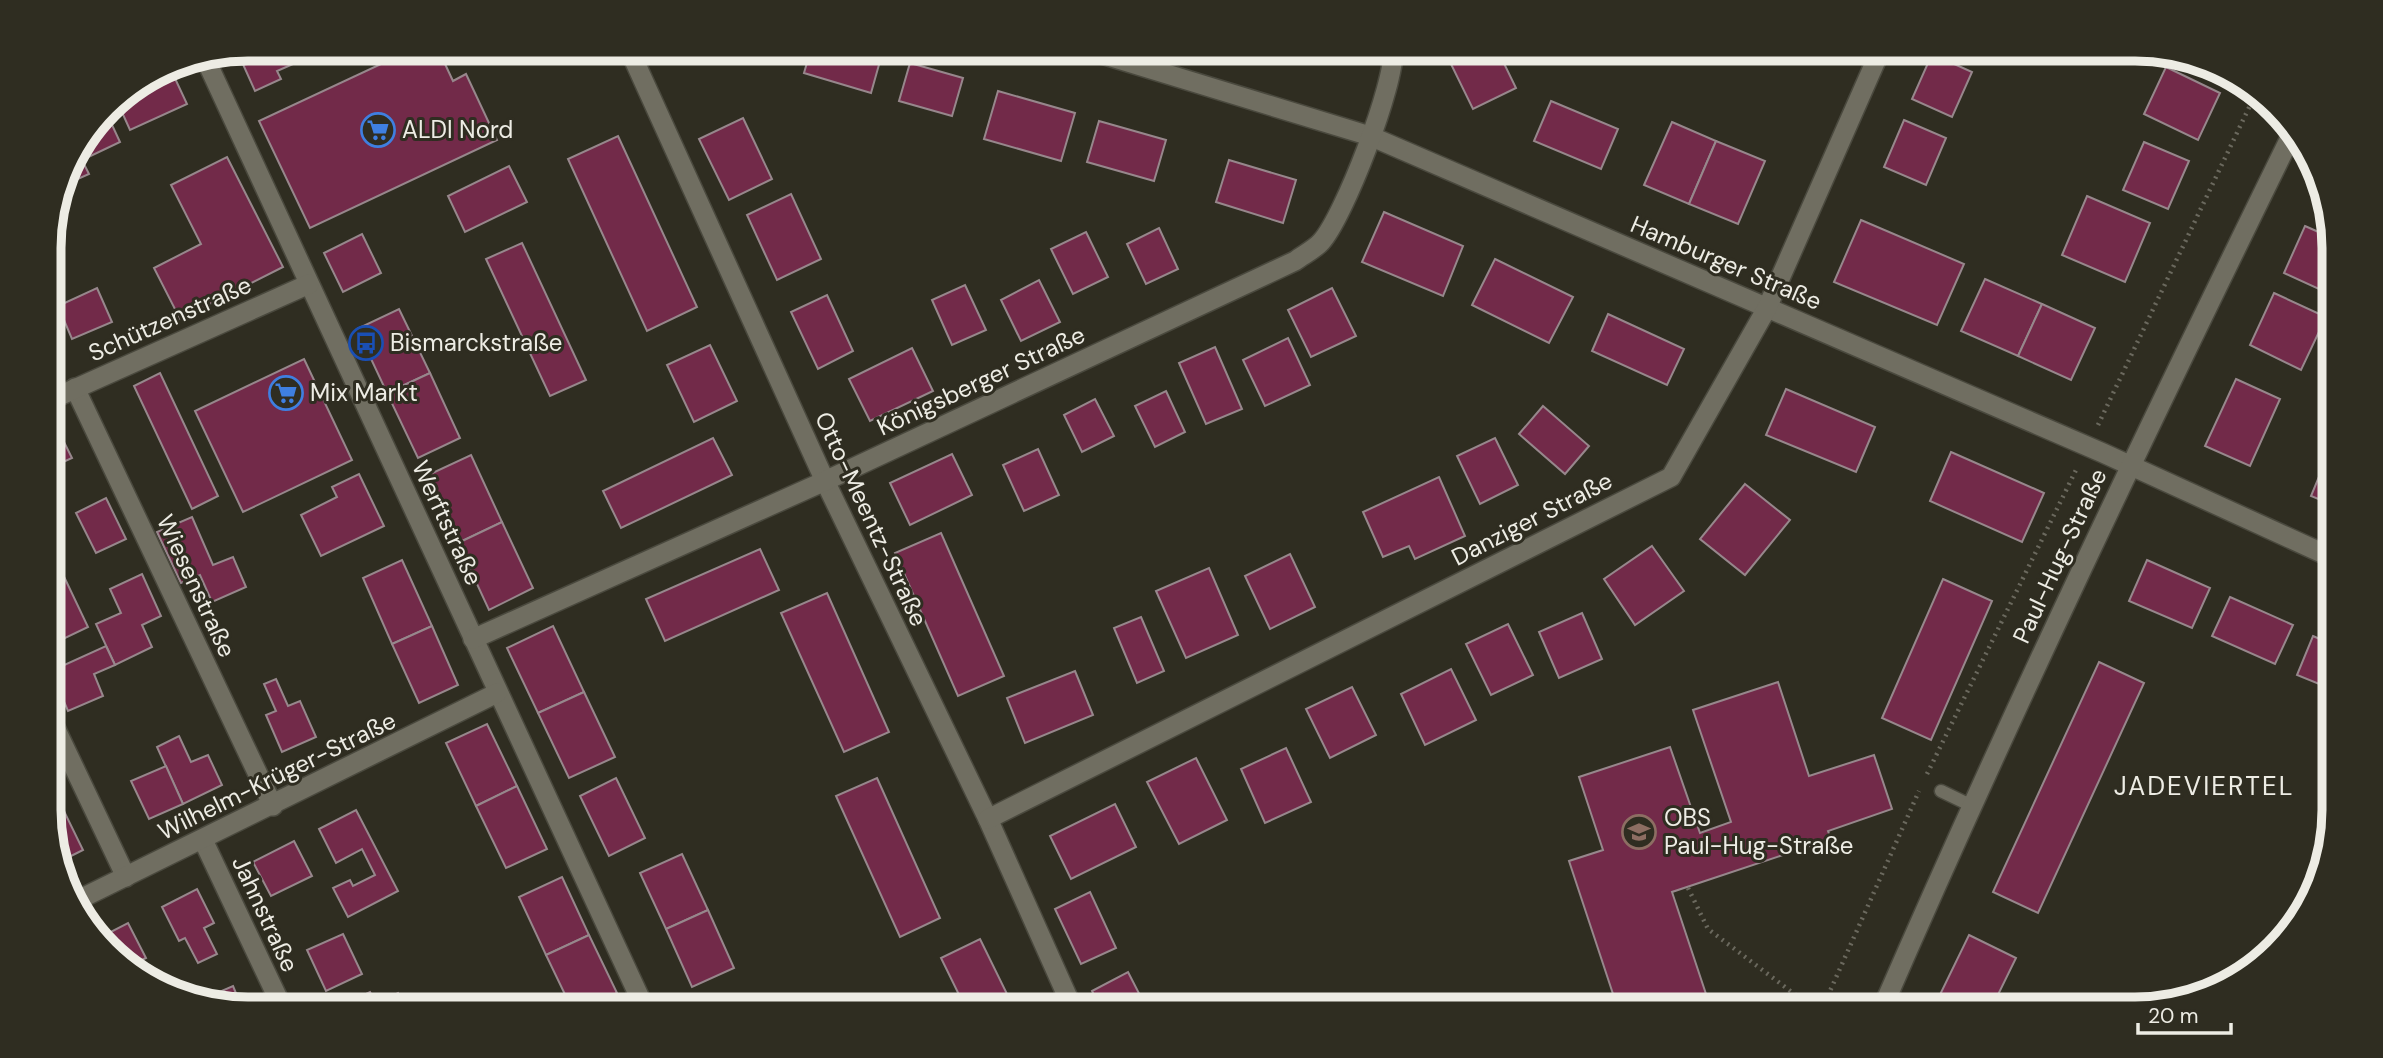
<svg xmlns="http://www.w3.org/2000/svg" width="2383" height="1058" viewBox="0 0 2383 1058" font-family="'DM Sans',sans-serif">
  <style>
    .building { fill: #722a49; stroke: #97878c; stroke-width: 2 }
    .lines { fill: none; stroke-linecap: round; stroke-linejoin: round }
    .service-casing { stroke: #4a493e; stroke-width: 15 }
    .minor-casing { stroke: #4a493e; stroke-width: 22 }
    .path { stroke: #6b695e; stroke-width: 4.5; stroke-dasharray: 2 5; stroke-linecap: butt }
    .service { stroke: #706e61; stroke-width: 12 }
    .minor { stroke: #706e61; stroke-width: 19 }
    .labels { text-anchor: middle; stroke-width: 6; stroke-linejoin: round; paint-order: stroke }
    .poi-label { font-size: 24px; fill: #edece4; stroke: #2f2d21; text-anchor: start }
    .street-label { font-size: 24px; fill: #edece4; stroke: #2f2d21 }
    .neighbourhood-label { font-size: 26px; letter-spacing: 2px; fill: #edece4; stroke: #2f2d21 }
    .rim { fill: none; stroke: #edece4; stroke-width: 9 }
  </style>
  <rect width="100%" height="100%" fill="#2f2d21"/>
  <g class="building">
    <path d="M248 49H314L316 54 277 71 281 79 255 91 237 51Z"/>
    <path d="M413 49H438L453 81 466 74 497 140 310 228 259 121Z"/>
    <path d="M811 49H865L882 54 871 93 804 73Z"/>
    <path d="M1466 49H1497L1516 88 1473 109 1448 58Z"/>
    <path d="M1968 49H2001L1995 61Z"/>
    <path d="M1932 54 1972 72 1952 117 1912 99Z"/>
    <path d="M910 63 963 78 952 116 899 101Z"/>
    <path d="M2166 67 2220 93 2198 140 2144 114Z"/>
    <path d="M172 72 187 104 130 130 116 99Z"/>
    <path d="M998 91 1075 113 1061 161 984 139Z"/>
    <path d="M1551 101 1618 129 1601 169 1534 141Z"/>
    <path d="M106 112 120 142 82 160 89 174 69 183 66 175 70 160Z"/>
    <path d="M743 118 772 179 729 200 699 139Z"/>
    <path d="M1904 120 1946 138 1926 185 1884 167Z"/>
    <path d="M1099 121 1166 140 1154 181 1087 162Z"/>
    <path d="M1672 122 1716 141 1689 204 1644 185Z"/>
    <path d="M618 136 697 307 647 331 568 159Z"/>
    <path d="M1716 141 1765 161 1738 224 1689 204Z"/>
    <path d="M2144 142 2189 161 2168 209 2123 190Z"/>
    <path d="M227 157 283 267 180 319 154 268 201 244 171 185Z"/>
    <path d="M1229 160 1296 180 1283 223 1216 202Z"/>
    <path d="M509 166 527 202 465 232 448 196Z"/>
    <path d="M791 194 821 259 777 280 747 215Z"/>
    <path d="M2087 196 2150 223 2125 282 2062 255Z"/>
    <path d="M1384 212 1463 246 1443 296 1362 262Z"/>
    <path d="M1861 220 1964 264 1937 325 1834 282Z"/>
    <path d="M2305 226 2332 238V295L2284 273Z"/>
    <path d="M1159 228 1178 269 1146 284 1127 244Z"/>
    <path d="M1086 232 1108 277 1073 294 1051 249Z"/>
    <path d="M362 234 381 273 343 292 324 253Z"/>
    <path d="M522 243 586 380 550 396 486 259Z"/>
    <path d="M1495 259 1573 297 1549 343 1472 305Z"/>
    <path d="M1985 279 2042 304 2018 356 1961 331Z"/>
    <path d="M1039 280 1060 322 1021 341 1001 300Z"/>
    <path d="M965 285 986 330 952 345 932 300Z"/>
    <path d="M97 288 112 322 72 339 58 306Z"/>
    <path d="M1332 288 1356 336 1311 357 1288 310Z"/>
    <path d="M2274 293 2326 317 2301 370 2250 345Z"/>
    <path d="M827 295 853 351 818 369 791 312Z"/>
    <path d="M2042 304 2095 328 2071 380 2018 356Z"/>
    <path d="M399 309 430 373 387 393 357 329Z"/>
    <path d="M1608 314 1684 349 1667 385 1592 351Z"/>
    <path d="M1288 338 1310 385 1265 406 1243 360Z"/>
    <path d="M710 345 737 401 694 422 667 365Z"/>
    <path d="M1215 347 1242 409 1206 424 1179 363Z"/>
    <path d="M912 348 933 391 870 421 849 379Z"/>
    <path d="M304 359 352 460 243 512 195 411Z"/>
    <path d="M160 373 218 496 192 509 134 386Z"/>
    <path d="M430 373 460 438 418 458 387 393Z"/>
    <path d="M2236 379 2280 399 2250 466 2205 446Z"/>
    <path d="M1786 389 1875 427 1856 472 1766 435Z"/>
    <path d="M1166 391 1185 432 1155 447 1135 406Z"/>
    <path d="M1095 399 1114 436 1082 452 1064 415Z"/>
    <path d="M1543 406 1589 446 1565 474 1519 434Z"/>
    <path d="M54 422 72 458 50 468V424Z"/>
    <path d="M713 438 732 475 621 528 603 491Z"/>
    <path d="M1495 438 1518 485 1480 504 1457 456Z"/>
    <path d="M1038 449 1059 495 1024 511 1003 465Z"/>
    <path d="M1951 452 2044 493 2022 542 1930 501Z"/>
    <path d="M952 454 972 495 910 525 890 483Z"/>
    <path d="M471 455 502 522 458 543 426 476Z"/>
    <path d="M2328 455 2333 457V505L2311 496Z"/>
    <path d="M359 474 384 526 321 556 301 515 337 497 332 487Z"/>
    <path d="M1439 477 1465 536 1415 559 1409 546 1383 557 1363 512Z"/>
    <path d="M1745 484 1790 520 1745 575 1700 539Z"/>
    <path d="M106 498 126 539 96 553 76 513Z"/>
    <path d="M192 517 213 565 233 557 246 587 212 602 200 575 181 583 157 532Z"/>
    <path d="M502 522 533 588 489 610 458 543Z"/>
    <path d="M941 533 1004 676 958 696 895 553Z"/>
    <path d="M1652 546 1684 591 1635 625 1604 579Z"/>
    <path d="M760 549 779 590 665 641 646 599Z"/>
    <path d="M1290 554 1315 607 1270 629 1245 576Z"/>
    <path d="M402 560 432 626 392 644 363 578Z"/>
    <path d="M2147 560 2210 588 2192 628 2129 601Z"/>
    <path d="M58 564 88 627 61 640 50 617V567Z"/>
    <path d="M1209 568 1238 635 1186 658 1156 591Z"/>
    <path d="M142 574 161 616 142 625 152 647 115 665 96 624 121 613 110 589Z"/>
    <path d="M1943 579 1992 601 1931 740 1882 718Z"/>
    <path d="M827 593 889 732 844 752 781 613Z"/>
    <path d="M2230 597 2293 625 2275 664 2212 636Z"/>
    <path d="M1582 613 1602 659 1559 678 1539 632Z"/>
    <path d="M1141 617 1164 671 1137 683 1114 628Z"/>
    <path d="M1508 624 1533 675 1491 695 1466 644Z"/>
    <path d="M432 626 458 685 419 703 392 644Z"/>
    <path d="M553 626 584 692 538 713 507 648Z"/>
    <path d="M2313 636 2333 645 2334 690 2297 675Z"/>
    <path d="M106 646 115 665 94 674 103 696 68 711 51 671Z"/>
    <path d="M2099 662 2144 683 2038 913 1993 892Z"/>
    <path d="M1451 669 1476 720 1425 745 1401 694Z"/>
    <path d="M1075 671 1093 715 1025 743 1007 698Z"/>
    <path d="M276 679 288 706 300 701 316 737 282 752 266 715 276 711 264 684Z"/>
    <path d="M1778 682 1809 776 1874 755 1892 809 1828 831 1831 839 1672 892 1711 1009H1618L1569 861 1603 850 1579 777 1670 747 1700 833 1731 822 1693 710Z"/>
    <path d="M1352 687 1376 735 1330 758 1306 709Z"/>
    <path d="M584 692 615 757 569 778 538 713Z"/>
    <path d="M487 724 517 786 476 806 446 743Z"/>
    <path d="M179 736 191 762 208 755 222 785 183 804 157 747Z"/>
    <path d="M1286 748 1311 802 1265 823 1241 769Z"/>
    <path d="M1196 758 1227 820 1179 844 1147 782Z"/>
    <path d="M166 766 183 804 149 819 131 781Z"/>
    <path d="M616 778 645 838 609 856 580 796Z"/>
    <path d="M877 778 940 918 900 937 836 796Z"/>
    <path d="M517 786 547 849 506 868 476 806Z"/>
    <path d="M60 803 83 850 61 861 51 836V807Z"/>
    <path d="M1115 804 1136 847 1071 879 1050 836Z"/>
    <path d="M356 810 398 891 348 917 333 888 350 880 353 886 375 875 362 849 336 863 319 829Z"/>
    <path d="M294 841 312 876 271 896 253 862Z"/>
    <path d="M682 854 708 910 666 929 640 873Z"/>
    <path d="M562 877 589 935 546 955 519 897Z"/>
    <path d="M197 889 214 923 204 928 217 954 198 963 185 938 179 941 162 907Z"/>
    <path d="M1090 892 1116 948 1081 964 1055 909Z"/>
    <path d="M708 910 734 968 692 987 666 929Z"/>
    <path d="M128 923 146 958 133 964 99 938Z"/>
    <path d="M343 934 362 974 326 991 307 950Z"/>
    <path d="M589 935 617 993 583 1009H572L546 955Z"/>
    <path d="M1969 935 2016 958 1991 1009H1933Z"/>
    <path d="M980 939 1009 998 988 1009H966L941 958Z"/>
    <path d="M1128 972 1147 1009H1101L1092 991Z"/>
    <path d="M233 986 242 1008 201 1000Z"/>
    <path d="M370 992 376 1004 398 993 405 1009H334Z"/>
    <path d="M748 995 755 1009H719Z"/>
  </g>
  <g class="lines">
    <g class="service-casing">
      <path id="service" d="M1941 791 1970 805"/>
    </g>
    <g class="minor-casing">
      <g id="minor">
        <path d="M629 49 825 481 988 819 1073 1009"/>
        <path d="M1085 49 1370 136 2103 453 2333 558"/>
        <path d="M205 58 645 1009"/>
        <path d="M75 388 273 806"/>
        <path d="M50 400 309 284"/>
        <path d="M473 639 825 481 1295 261C1303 255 1315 249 1321 242 1344 217 1396 82 1393 49"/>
        <path d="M51 719 126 877"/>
        <path d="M988 819 1671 477 1767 308 1881 49"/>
        <path d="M203 840 283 1009"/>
        <path d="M78 900 497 693"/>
        <path d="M1882 1009C2011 712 2151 421 2294 130"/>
      </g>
    </g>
    <g class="path">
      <path d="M2098 425 2254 97"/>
      <path d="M1927 774 2077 468"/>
      <path d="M1688 888 1708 929 1797 996 1836 1009"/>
      <path d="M1822 1009 1919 791"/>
    </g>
    <use href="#service" class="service"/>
    <use href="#minor" class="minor"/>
  </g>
  <defs>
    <g id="supermarket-ring" transform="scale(1.75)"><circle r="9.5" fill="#2f2d21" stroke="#3f7fe0" stroke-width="1.5"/><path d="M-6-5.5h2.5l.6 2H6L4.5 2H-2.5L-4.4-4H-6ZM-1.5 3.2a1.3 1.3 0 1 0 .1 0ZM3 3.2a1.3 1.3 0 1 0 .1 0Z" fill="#3f7fe0"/></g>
    <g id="bus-ring" transform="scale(1.75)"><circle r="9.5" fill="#2f2d21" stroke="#1a4fb4" stroke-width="1.5"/><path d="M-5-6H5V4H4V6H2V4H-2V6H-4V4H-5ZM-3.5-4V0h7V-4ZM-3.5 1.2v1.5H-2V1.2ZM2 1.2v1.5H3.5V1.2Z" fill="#1a4fb4"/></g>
    <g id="school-ring" transform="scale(1.75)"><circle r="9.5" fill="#2f2d21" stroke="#8d6e63" stroke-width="1.5"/><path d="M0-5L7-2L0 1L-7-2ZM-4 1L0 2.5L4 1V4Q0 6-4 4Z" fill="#8d6e63"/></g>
  </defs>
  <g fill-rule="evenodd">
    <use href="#supermarket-ring" x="378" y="130"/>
    <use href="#bus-ring" x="366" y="343"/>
    <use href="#supermarket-ring" x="286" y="393"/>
    <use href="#school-ring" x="1639" y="832"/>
  </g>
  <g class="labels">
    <g class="poi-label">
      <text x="402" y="138">ALDI Nord</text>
      <text x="390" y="351">Bismarckstraße</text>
      <text x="310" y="401">Mix Markt</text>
      <text x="1664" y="826">OBS<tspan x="1664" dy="28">Paul-Hug-Straße</tspan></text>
    </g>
    <g class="street-label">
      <text transform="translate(1726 263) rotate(23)" y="8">Hamburger Straße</text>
      <text transform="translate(170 319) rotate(-24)" y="8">Schützenstraße</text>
      <text transform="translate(981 381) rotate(-25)" y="8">Königsberger Straße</text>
      <text transform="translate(871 519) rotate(65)" y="8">Otto-Meentz-Straße</text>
      <text transform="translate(1532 519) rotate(-27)" y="8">Danziger Straße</text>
      <text transform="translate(447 523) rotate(65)" y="8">Werftstraße</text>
      <text transform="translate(2060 556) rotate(-65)" y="8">Paul-Hug-Straße</text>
      <text transform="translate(196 586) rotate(65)" y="8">Wiesenstraße</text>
      <text transform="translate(277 776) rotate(-26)" y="8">Wilhelm-Krüger-Straße</text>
      <text transform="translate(265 914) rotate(65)" y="8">Jahnstraße</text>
    </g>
    <g class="neighbourhood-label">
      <text x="2204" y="795">JADEVIERTEL</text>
    </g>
  </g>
  <path d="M0 0H2383V1058H0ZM248 61H2135A187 187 0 0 1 2322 248V810A187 187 0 0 1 2135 997H248A187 187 0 0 1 61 810V248A187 187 0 0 1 248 61Z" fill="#2f2d21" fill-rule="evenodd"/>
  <path class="rim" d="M248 61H2135A187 187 0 0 1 2322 248V810A187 187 0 0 1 2135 997H248A187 187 0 0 1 61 810V248A187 187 0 0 1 248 61Z"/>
  <path d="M2138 1023v10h93v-10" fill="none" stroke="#edece4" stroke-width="3.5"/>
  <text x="2148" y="1023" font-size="21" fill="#edece4" stroke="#2f2d21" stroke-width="5" paint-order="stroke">20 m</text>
</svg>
